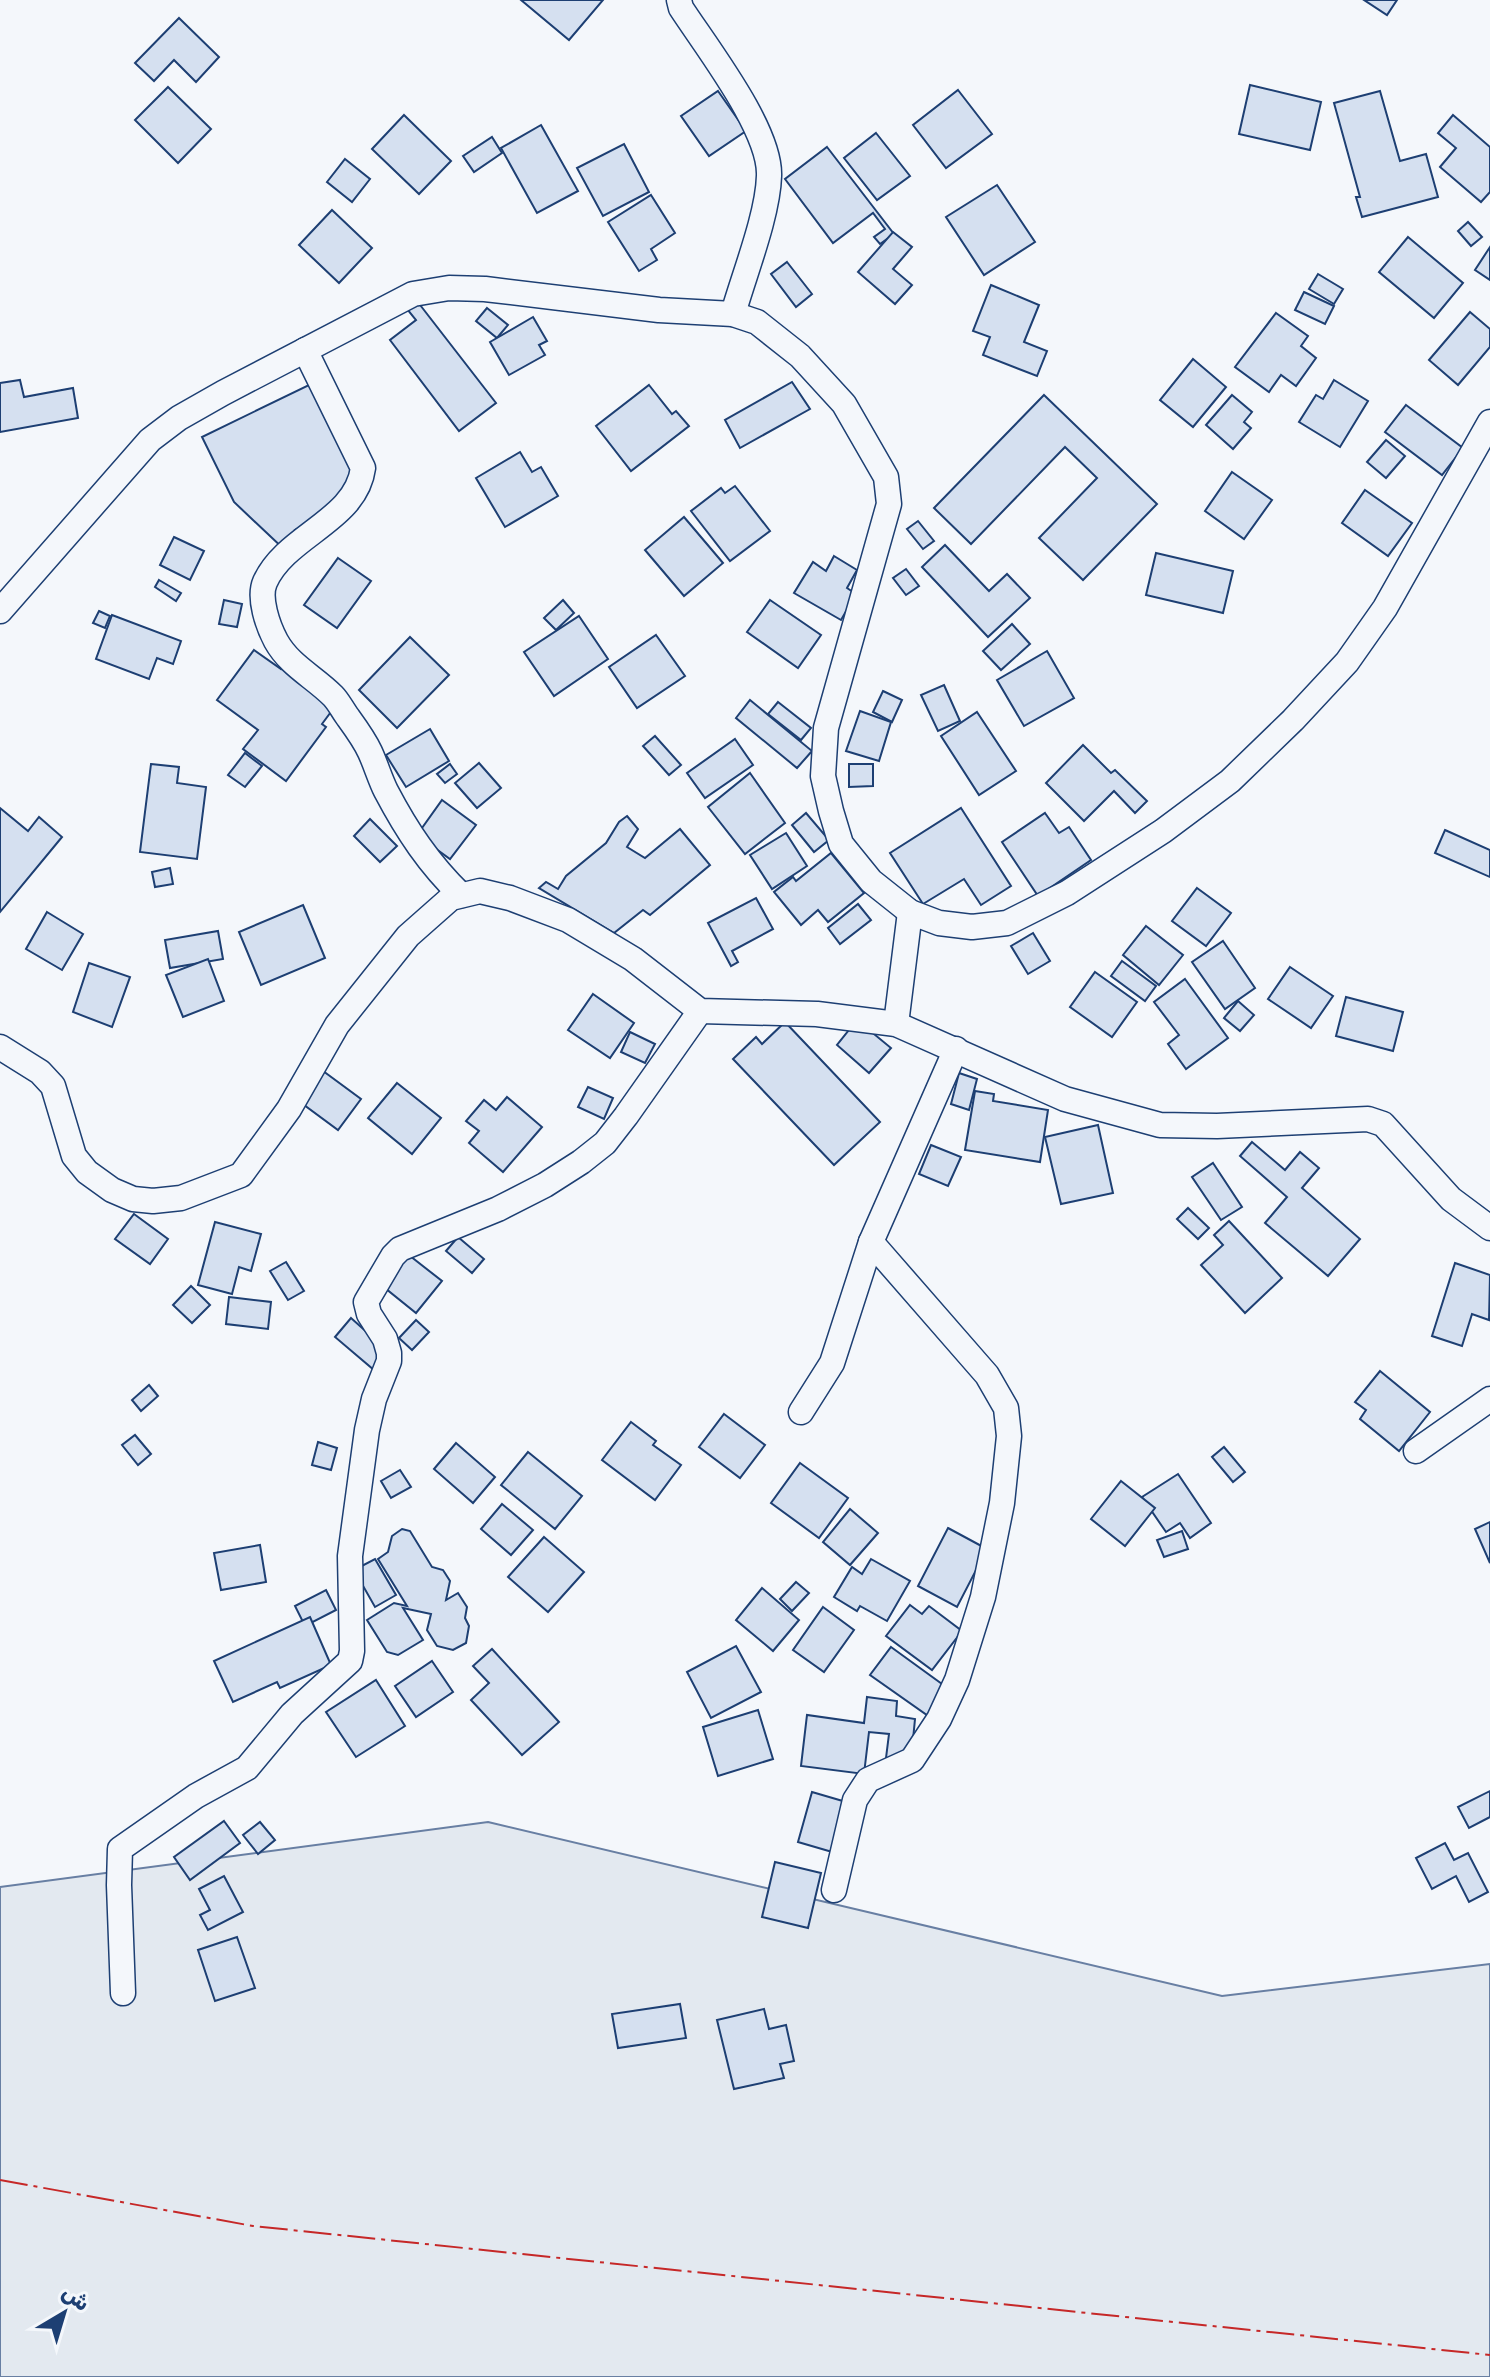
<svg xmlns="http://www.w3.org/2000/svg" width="1490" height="2377" viewBox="0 0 1490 2377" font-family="Rubik,'Noto Sans Arabic',sans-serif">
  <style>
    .green { fill: #e3e9f0; stroke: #687fa3; stroke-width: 2 }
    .building { fill: #d5e0f0; stroke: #1d3f73; stroke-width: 2 }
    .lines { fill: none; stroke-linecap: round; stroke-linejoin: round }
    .minor-casing { stroke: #1d3f73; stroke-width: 27 }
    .minor { stroke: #f4f7fb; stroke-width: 24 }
    .power { stroke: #c62828; stroke-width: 2; stroke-dasharray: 28 6 4 6; stroke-linecap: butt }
  </style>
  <rect width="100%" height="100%" fill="#f4f7fb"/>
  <path class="green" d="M488 1822 1222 1996 1490 1964V2377H0V1887Z"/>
  <g class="building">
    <path d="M521 0H603L569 40Z"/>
    <path d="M1364 0H1397L1387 15Z"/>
    <path d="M179 18 219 57 196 82 174 60 154 81 135 63Z"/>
    <path d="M1250 85 1321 102 1310 150 1239 134Z"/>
    <path d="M168 87 211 129 178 163 135 120Z"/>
    <path d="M958 90 992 134 946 168 913 125Z"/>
    <path d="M718 91 746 131 709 156 681 116Z"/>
    <path d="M1380 91 1400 161 1426 154 1438 197 1362 217 1356 197H1360L1334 103Z"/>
    <path d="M404 115 451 161 419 194 372 149Z"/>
    <path d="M1453 115 1490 147V192L1481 202 1440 167 1456 148 1438 133Z"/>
    <path d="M541 125 578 191 537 213 501 148Z"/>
    <path d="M876 133 910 176 877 200 844 158Z"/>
    <path d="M492 137 502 153 474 172 463 156Z"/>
    <path d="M624 144 649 192 603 216 577 168Z"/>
    <path d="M827 147 894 234 880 244 874 237 885 229 873 213 833 243 785 179Z"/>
    <path d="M345 159 370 179 352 202 327 182Z"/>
    <path d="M997 185 1035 242 984 275 946 217Z"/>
    <path d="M651 195 675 233 651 249 657 260 639 271 608 222Z"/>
    <path d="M332 210 372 248 339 283 299 245Z"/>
    <path d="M1468 222 1482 237 1471 246 1458 231Z"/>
    <path d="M893 232 912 247 893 269 912 285 895 304 858 272Z"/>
    <path d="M1408 237 1463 283 1434 318 1379 272Z"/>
    <path d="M1490 247V280L1475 270Z"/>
    <path d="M787 262 812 294 796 307 771 274Z"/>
    <path d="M1318 274 1343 289 1334 304 1309 289Z"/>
    <path d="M991 285 1039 305 1024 342 1047 351 1037 376 983 355 990 337 973 331Z"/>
    <path d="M1304 292 1334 306 1325 324 1295 310Z"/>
    <path d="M417 301 496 403 459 431 390 340 416 320 407 309Z"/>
    <path d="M487 308 508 325 497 338 476 321Z"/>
    <path d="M1470 312 1490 329V347L1458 385 1429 360Z"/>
    <path d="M1276 313 1308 336 1301 346 1316 358 1296 386 1281 375 1269 392 1235 367Z"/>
    <path d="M533 317 547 341 539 345 545 355 509 375 490 342Z"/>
    <path d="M1193 359 1226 387 1193 427 1160 400Z"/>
    <path d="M20 380 24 397 73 388 78 418 0 432V383Z"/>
    <path d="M1334 380 1368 401 1340 447 1299 422 1316 395 1323 399Z"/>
    <path d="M792 382 810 409 740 448 725 420Z"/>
    <path d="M311 384 363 478 356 500 295 530 302 544 287 552 234 502 202 437Z"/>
    <path d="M649 385 672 414 676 411 689 426 631 471 596 426Z"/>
    <path d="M1044 395 1157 504 1083 580 1039 538 1097 478 1065 447 971 544 934 508Z"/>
    <path d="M1232 395 1252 412 1244 422 1251 428 1233 449 1206 425Z"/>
    <path d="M1406 405 1463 448 1442 475 1385 432Z"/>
    <path d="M1386 440 1405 456 1386 478 1367 462Z"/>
    <path d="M520 452 532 472 541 467 558 496 505 527 476 478Z"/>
    <path d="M1232 472 1272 500 1244 539 1205 511Z"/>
    <path d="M735 486 770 531 730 561 691 511 721 488 725 493Z"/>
    <path d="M1365 490 1412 523 1388 556 1342 523Z"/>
    <path d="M684 517 723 563 684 596 645 550Z"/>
    <path d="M918 521 934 541 923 549 907 529Z"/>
    <path d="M174 537 204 551 190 580 160 565Z"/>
    <path d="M945 545 989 591 1007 574 1030 598 988 637 922 567Z"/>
    <path d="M1156 553 1233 571 1223 613 1146 595Z"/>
    <path d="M834 556 857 570 847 588 856 594 841 620 794 593 813 562 826 571Z"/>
    <path d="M338 558 371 581 337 628 304 605Z"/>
    <path d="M906 569 919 586 906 595 893 578Z"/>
    <path d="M159 580 181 593 176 601 155 587Z"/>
    <path d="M224 600 242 604 237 627 219 624Z"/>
    <path d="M563 600 574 613 556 630 544 618Z"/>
    <path d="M770 600 821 635 798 668 747 632Z"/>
    <path d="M99 611 110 616 105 628 93 623Z"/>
    <path d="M112 615 181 641 173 664 157 658 149 679 96 659Z"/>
    <path d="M579 616 608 659 554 696 524 652Z"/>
    <path d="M1012 624 1030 644 1001 670 983 651Z"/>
    <path d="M656 635 685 676 637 708 609 667Z"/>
    <path d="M410 637 449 675 397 728 359 690Z"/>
    <path d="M254 650 281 669 284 664 339 701 322 724 326 727 286 781 243 749 258 730 217 700Z"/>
    <path d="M1047 651 1074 698 1024 726 997 680Z"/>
    <path d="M944 685 960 721 938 731 921 695Z"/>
    <path d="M883 691 902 700 892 722 873 712Z"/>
    <path d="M750 700 812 751 797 768 736 718Z"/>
    <path d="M778 702 811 728 801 740 768 714Z"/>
    <path d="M860 711 891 722 879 761 846 751Z"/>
    <path d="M977 712 1016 771 979 795 941 736Z"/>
    <path d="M430 729 449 761 406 787 386 755Z"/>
    <path d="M655 736 681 765 669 775 643 746Z"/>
    <path d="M735 739 753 765 705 798 687 773Z"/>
    <path d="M1083 745 1111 773 1115 770 1147 801 1135 813 1114 791 1084 821 1046 783Z"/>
    <path d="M245 753 262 766 245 787 228 775Z"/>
    <path d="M479 763 501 788 477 808 455 783Z"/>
    <path d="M151 764 179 767 177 783 206 787 197 859 140 852Z"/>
    <path d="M450 764 457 774 445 783 437 774Z"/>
    <path d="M849 764H873V786L849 787Z"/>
    <path d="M750 773 785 823 745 854 708 807Z"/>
    <path d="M442 800 476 825 450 859 417 835Z"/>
    <path d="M0 808 28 831 39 817 62 837 0 912Z"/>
    <path d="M961 808 1011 886 981 905 964 879 923 904 890 853Z"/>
    <path d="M806 813 829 840 814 852 792 825Z"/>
    <path d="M1045 813 1059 833 1069 827 1091 860 1038 896 1002 842Z"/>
    <path d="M627 816 638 829 627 847 645 858 680 829 710 865 650 915 643 910 614 933 539 888 546 882 558 889 566 876 606 843 619 822Z"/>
    <path d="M370 819 397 846 380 862 354 836Z"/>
    <path d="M1445 830 1490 850V877L1435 853Z"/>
    <path d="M786 833 807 866 772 889 750 855Z"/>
    <path d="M831 853 864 893 828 922 818 910 801 925 774 892 793 877 796 881Z"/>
    <path d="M170 868 173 884 155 887 152 872Z"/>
    <path d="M1197 888 1231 913 1206 946 1172 921Z"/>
    <path d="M756 898 773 929 732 951 738 962 731 966 708 923Z"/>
    <path d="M858 904 871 920 840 944 828 928Z"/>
    <path d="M303 905 325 958 261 985 239 932Z"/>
    <path d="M47 912 83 934 62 970 26 949Z"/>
    <path d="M1146 926 1183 955 1159 985 1123 955Z"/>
    <path d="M218 931 223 959 170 968 165 940Z"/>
    <path d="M1033 933 1050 961 1028 974 1011 946Z"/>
    <path d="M1223 941 1255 988 1225 1009 1192 962Z"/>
    <path d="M208 959 224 1001 183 1017 166 975Z"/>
    <path d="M1122 961 1156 986 1145 1001 1111 976Z"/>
    <path d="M89 963 130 977 112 1027 73 1012Z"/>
    <path d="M1290 967 1333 996 1311 1028 1268 999Z"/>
    <path d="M1095 972 1137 1002 1112 1037 1070 1007Z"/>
    <path d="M1185 979 1228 1038 1186 1069 1168 1044 1179 1035 1154 1002Z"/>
    <path d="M593 994 634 1023 610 1058 568 1030Z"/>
    <path d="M1346 997 1403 1012 1393 1051 1336 1036Z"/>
    <path d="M1238 1001 1254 1015 1240 1031 1224 1018Z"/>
    <path d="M857 1020 891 1048 869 1073 837 1045Z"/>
    <path d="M785 1022 880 1122 834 1165 733 1059 756 1037 762 1044Z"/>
    <path d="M630 1032 655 1044 645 1063 621 1052Z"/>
    <path d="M319 1068 361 1099 338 1130 296 1099Z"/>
    <path d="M959 1073 977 1079 969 1110 951 1104Z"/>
    <path d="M397 1083 441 1118 412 1154 368 1118Z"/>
    <path d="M588 1087 613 1098 604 1119 578 1107Z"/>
    <path d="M975 1091 994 1094 993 1101 1048 1110 1040 1162 965 1150Z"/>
    <path d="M507 1097 542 1127 503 1172 469 1143 479 1131 466 1121 484 1100 496 1110Z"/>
    <path d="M1098 1125 1113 1193 1061 1204 1045 1137Z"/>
    <path d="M1252 1142 1285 1170 1300 1152 1319 1168 1302 1188 1360 1239 1328 1276 1265 1223 1287 1197 1240 1156Z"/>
    <path d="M931 1145 961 1157 948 1186 919 1174Z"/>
    <path d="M1213 1163 1242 1207 1221 1220 1192 1177Z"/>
    <path d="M1188 1208 1209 1228 1198 1239 1177 1219Z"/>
    <path d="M134 1214 168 1239 150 1264 115 1239Z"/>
    <path d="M1229 1221 1282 1278 1245 1313 1201 1265 1223 1245 1214 1235Z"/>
    <path d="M215 1222 261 1234 251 1271 239 1267 232 1294 198 1285Z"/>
    <path d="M458 1237 484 1259 472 1273 446 1251Z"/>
    <path d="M405 1252 442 1281 416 1313 380 1284Z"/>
    <path d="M286 1262 304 1291 288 1300 270 1271Z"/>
    <path d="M1455 1263 1490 1275 1489 1320 1472 1314 1462 1346 1432 1336Z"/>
    <path d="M191 1286 210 1305 192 1323 173 1305Z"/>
    <path d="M229 1297 271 1302 268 1329 226 1324Z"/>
    <path d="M351 1318 389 1352 374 1370 335 1337Z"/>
    <path d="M416 1320 429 1332 412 1350 399 1338Z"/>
    <path d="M1380 1371 1430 1412 1399 1451 1360 1419 1366 1410 1355 1402Z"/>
    <path d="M149 1385 158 1396 141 1411 132 1400Z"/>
    <path d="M724 1414 765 1445 740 1478 699 1447Z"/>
    <path d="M631 1422 656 1441 653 1445 681 1465 655 1500 602 1460Z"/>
    <path d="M135 1435 151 1454 138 1465 122 1445Z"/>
    <path d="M318 1442 337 1448 331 1470 312 1465Z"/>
    <path d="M456 1443 495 1477 473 1503 434 1469Z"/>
    <path d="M1224 1447 1245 1472 1233 1482 1212 1457Z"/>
    <path d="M528 1452 582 1496 555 1529 501 1485Z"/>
    <path d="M800 1463 848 1498 819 1538 771 1503Z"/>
    <path d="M400 1470 411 1487 391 1498 381 1481Z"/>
    <path d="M1178 1474 1211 1523 1190 1538 1180 1523 1166 1532 1142 1497Z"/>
    <path d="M1121 1481 1155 1508 1125 1546 1091 1519Z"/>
    <path d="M502 1504 533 1530 511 1555 481 1529Z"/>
    <path d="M850 1509 878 1533 850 1565 823 1542Z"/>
    <path d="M1490 1522V1563L1475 1529Z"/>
    <path d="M948 1528 987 1549 957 1607 918 1586Z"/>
    <path d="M402 1529 410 1531 432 1567 443 1570 450 1581 446 1600 458 1593 467 1607 465 1618 469 1626 466 1643 453 1650 437 1646 427 1630 431 1614 403 1608 423 1640 398 1655 387 1652 367 1620 394 1603 407 1606 378 1559 388 1552 392 1536Z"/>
    <path d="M1182 1531 1188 1549 1164 1557 1157 1540Z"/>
    <path d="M544 1537 584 1572 548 1612 508 1577Z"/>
    <path d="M260 1545 266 1582 221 1590 214 1553Z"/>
    <path d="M375 1559 396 1595 375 1607 354 1570Z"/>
    <path d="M871 1559 910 1581 887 1621 860 1606 857 1611 834 1597 852 1567 862 1574Z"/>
    <path d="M796 1582 809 1593 792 1611 780 1599Z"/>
    <path d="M762 1588 799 1620 773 1651 736 1620Z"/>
    <path d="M326 1590 336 1610 305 1626 295 1606Z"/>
    <path d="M910 1605 922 1614 929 1606 962 1631 932 1670 886 1636Z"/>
    <path d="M823 1607 854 1630 824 1672 793 1650Z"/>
    <path d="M310 1617 331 1665 280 1688 277 1682 233 1702 214 1661Z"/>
    <path d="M736 1646 761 1692 711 1718 687 1672Z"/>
    <path d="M891 1647 953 1692 934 1720 870 1675Z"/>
    <path d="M492 1649 559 1722 522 1755 471 1700 489 1683 473 1666Z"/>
    <path d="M432 1661 453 1692 416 1717 395 1686Z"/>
    <path d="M376 1680 405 1726 356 1757 326 1712Z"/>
    <path d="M867 1697 897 1701 896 1716 915 1719 911 1760 886 1758 889 1734 869 1732 864 1774 801 1766 807 1715 864 1723Z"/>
    <path d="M758 1710 773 1759 718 1776 703 1727Z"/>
    <path d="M1490 1791V1817L1469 1828 1458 1807Z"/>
    <path d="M812 1792 853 1804 839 1854 798 1842Z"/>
    <path d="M224 1821 240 1843 190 1880 174 1857Z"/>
    <path d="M260 1822 275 1840 258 1854 243 1835Z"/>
    <path d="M1445 1843 1454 1860 1468 1853 1488 1892 1469 1902 1456 1876 1432 1889 1416 1858Z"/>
    <path d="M775 1862 821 1873 808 1928 762 1917Z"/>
    <path d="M224 1876 243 1912 208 1930 200 1915 210 1910 199 1889Z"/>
    <path d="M237 1937 255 1988 215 2001 198 1950Z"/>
    <path d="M680 2004 686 2038 618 2048 612 2014Z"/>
    <path d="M764 2009 769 2029 786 2025 794 2061 780 2064 784 2078 734 2089 717 2020Z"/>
  </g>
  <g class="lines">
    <g class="minor-casing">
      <g id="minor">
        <path d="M679 0 681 8C707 48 771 130 769 176 768 215 744 275 733 314"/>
        <path d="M305 350 363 468C356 521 286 535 265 582 258 598 268 626 276 641 290 666 313 676 333 696 338 701 342 709 347 716 355 727 364 739 370 752 376 765 380 779 386 791 407 831 429 864 461 895"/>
        <path d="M0 611 150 440 179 418 223 393 413 294 449 288 485 289 659 310 733 314 757 322 800 356 844 404 886 477 889 504 826 728 823 776 831 811 841 844 871 881 910 912 939 923 972 927 1007 923 1067 893 1163 831 1230 781 1293 720 1347 662 1385 608 1490 422"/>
        <path d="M896 1024 910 912"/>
        <path d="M0 1047 40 1072 53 1086 74 1156 87 1172 112 1190 133 1199 153 1201 181 1198 241 1175 289 1109 337 1025 408 936 451 898 480 891 510 898 568 920 633 959 700 1011 817 1014 896 1024 1065 1099 1160 1125 1217 1126 1368 1119 1383 1124 1451 1199 1490 1228"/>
        <path d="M801 1412 832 1363 871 1242 956 1049"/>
        <path d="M1416 1451 1490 1399"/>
        <path d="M834 1890 855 1800 868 1780 912 1760 939 1719 957 1680 983 1597 1002 1503 1009 1436 1006 1408 987 1375 871 1242"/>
        <path d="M123 1993 119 1885 120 1849 196 1796 247 1768 292 1714 350 1661 352 1651 350 1556 367 1430 374 1399 389 1361V1353L385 1339 369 1314 366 1302 393 1256 400 1249 498 1209 545 1185 581 1162 605 1143 626 1116 700 1011"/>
      </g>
    </g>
    <use href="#minor" class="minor"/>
    <path class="power" d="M0 2180 253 2226 1490 2355"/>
  </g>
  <g transform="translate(64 2313) rotate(38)" stroke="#f4f7fb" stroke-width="6" paint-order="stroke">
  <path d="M0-6L14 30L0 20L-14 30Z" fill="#1d3f73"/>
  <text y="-12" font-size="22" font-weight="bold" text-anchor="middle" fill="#1d3f73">ش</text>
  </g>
</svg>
